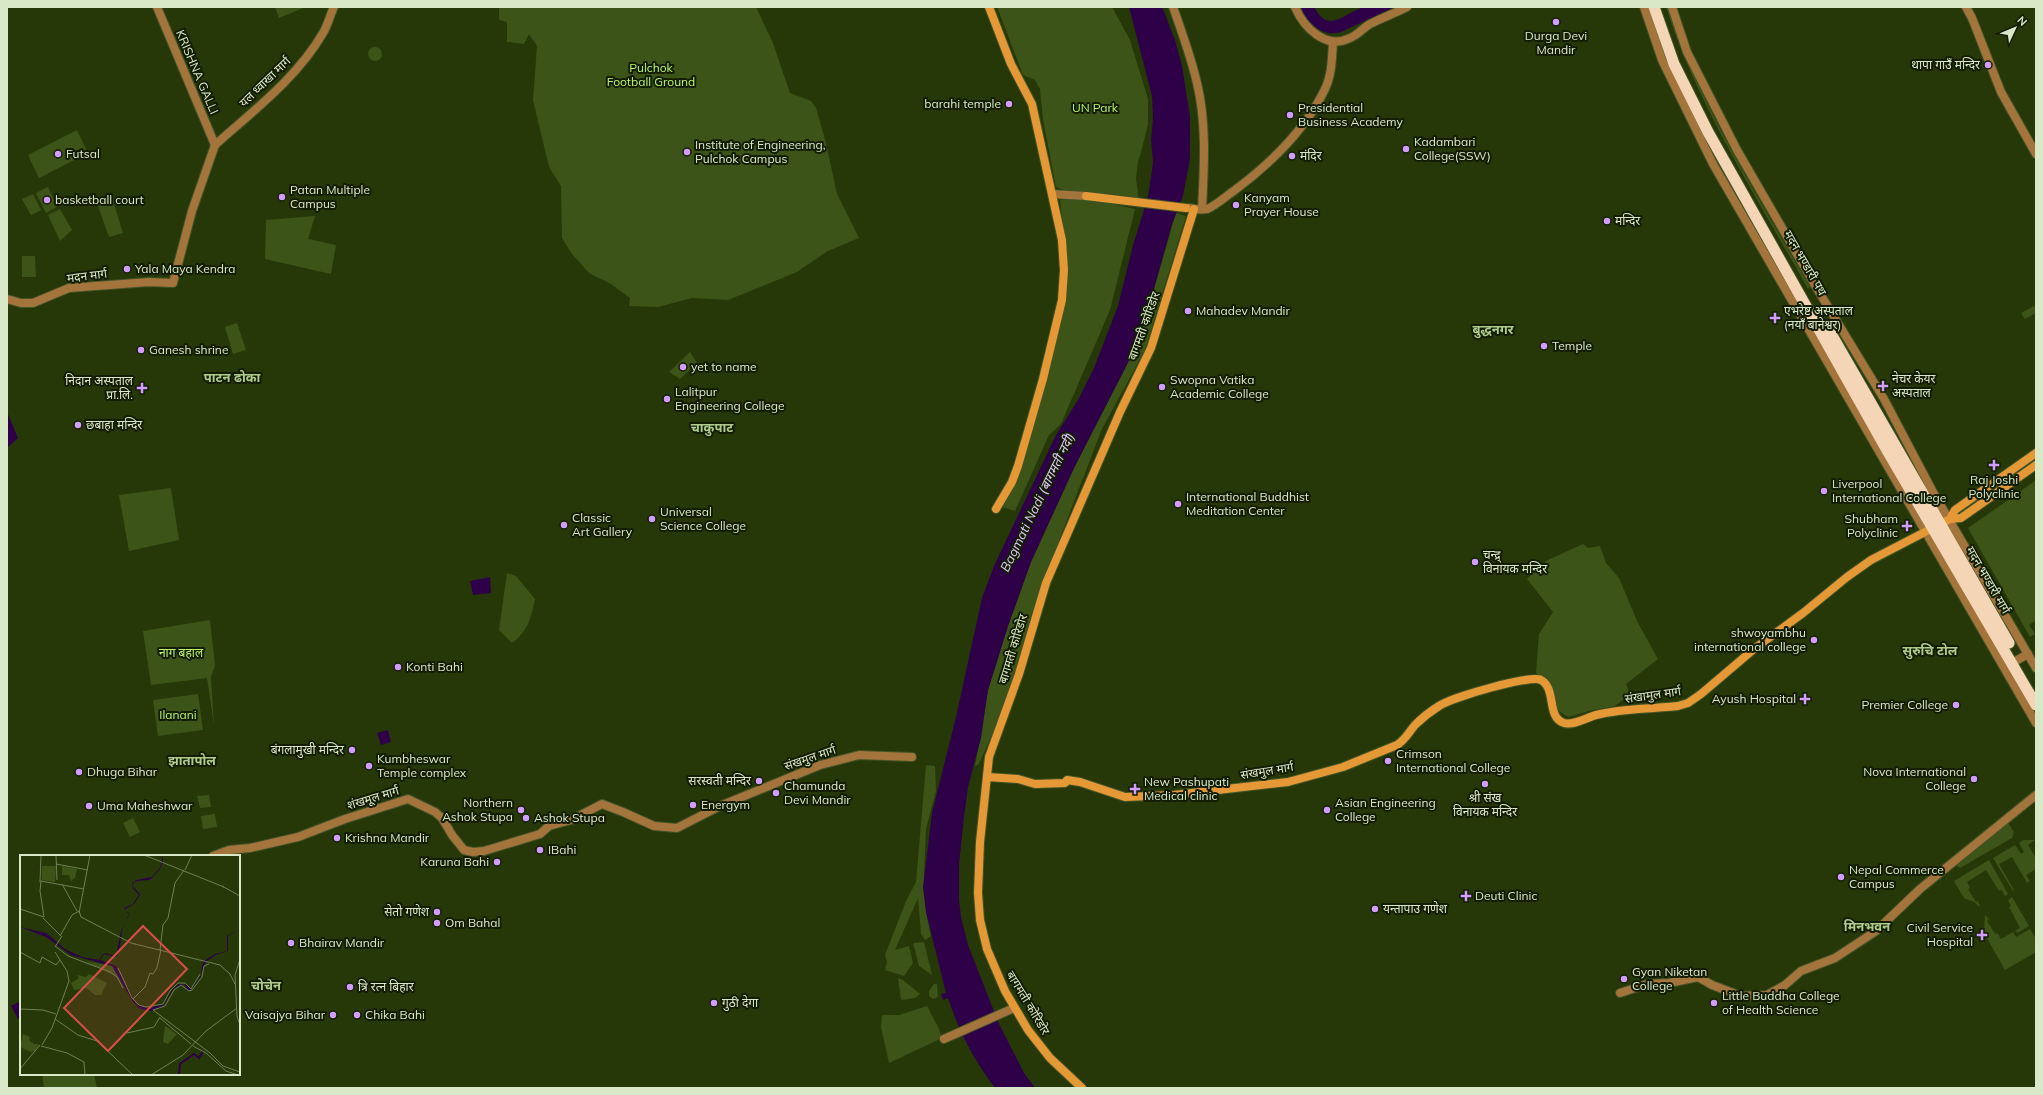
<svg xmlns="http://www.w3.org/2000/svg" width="2043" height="1095" viewBox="0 0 2043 1095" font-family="Mulish,'Noto Sans Devanagari',sans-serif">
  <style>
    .green { fill: #3c5417 }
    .water { fill: #2d0047 }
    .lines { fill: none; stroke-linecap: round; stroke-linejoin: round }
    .tertiary-casing { stroke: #435427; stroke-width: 10 }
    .secondary-casing { stroke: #435427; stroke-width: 10 }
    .trunk-casing { stroke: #435427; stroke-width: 13 }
    .tertiary { stroke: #a4743d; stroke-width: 8 }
    .secondary { stroke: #e59836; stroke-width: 8 }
    .trunk { stroke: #f4d6b6; stroke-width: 11 }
    .poi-dot { fill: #d19dfe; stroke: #131d04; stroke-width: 1.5 }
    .labels { text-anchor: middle; stroke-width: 4; stroke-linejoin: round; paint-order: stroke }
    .poi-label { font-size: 12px; fill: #d9e9c8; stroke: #131d04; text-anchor: start }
    .park-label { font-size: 12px; fill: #bcf569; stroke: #131d04 }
    .street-label { font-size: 12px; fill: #d9e9c8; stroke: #131d04 }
    .neighbourhood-label { font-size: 13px; font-weight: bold; fill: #afcc8c; stroke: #131d04 }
    .water-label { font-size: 13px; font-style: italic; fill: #e1c8f9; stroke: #131d04 }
    .inset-river { fill: none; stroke: #2d0047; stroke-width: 2 }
    .inset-road { fill: none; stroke: #6e7f55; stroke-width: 1 }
    .view { fill: #d74f48; fill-opacity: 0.15; stroke: #d74f48; stroke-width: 2 }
    .inset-edge { fill: none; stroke: #d9e9c8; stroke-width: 2 }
  </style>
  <rect width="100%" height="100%" fill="#263808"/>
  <g class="green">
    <path d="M275 7H302L303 8 279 18Z"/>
    <path d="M499 7H756L773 43 790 93 811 101 816 108 826 143 837 194 859 238 828 251 797 272 728 300 692 298 658 307 629 306 630 298 611 284 589 273 572 254 562 238 561 186 549 167 533 100 537 46 529 34 524 44 507 42V22L499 20Z"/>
    <path d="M997 7H1112L1130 40 1148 99V124L1141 153 1138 161 1136 179 1139 200 1113 194 1069 192 1056 187 1043 120 1040 89 1035 80 1023 75Z"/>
    <path d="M1648 7H1651L1796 296 1794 297 1707 145 1665 57Z"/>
    <path d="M1666 7H1668C1700 107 1759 197 1810 287L1808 289C1757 197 1698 107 1666 7Z"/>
    <circle cx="375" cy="54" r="7"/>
    <path d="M77 130 88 153 39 178 28 155Z"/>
    <path d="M48 187 57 207 46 213 36 193Z"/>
    <path d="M33 194 41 210 31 215 22 199Z"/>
    <path d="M1080 197 1135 209 1110 310 1061 424 1049 435 1015 511 1002 507 1019 475 1032 433 1065 301 1068 277 1060 200Z"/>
    <path d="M113 201 123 233 109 237 98 206Z"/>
    <path d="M60 209 72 230 60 241 48 215Z"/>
    <path d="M1176 213 1186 216 1145 350 1102 429 1038 595 1005 705 979 764 975 766 988 690 1008 626 1031 562 1074 468 1137 345 1148 310Z"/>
    <path d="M315 216 308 239 336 245 331 274 265 259 266 220Z"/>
    <path d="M22 256H35L36 277H22Z"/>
    <path d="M2036 305V313L2025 319 2021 313Z"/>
    <path d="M237 323 246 350 233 354 225 327Z"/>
    <path d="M690 352 697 363 680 379 669 372Z"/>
    <path d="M2035 481 2036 482V620L2029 625 2035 634 2030 637 1968 528Z"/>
    <path d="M171 488 179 540 129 551 119 495Z"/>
    <path d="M1583 544 1588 548 1600 546 1606 563 1619 578 1637 621 1658 659 1626 684 1630 694 1615 706 1593 710 1568 717 1557 710 1551 683 1536 673 1539 634 1553 612 1527 579 1548 560Z"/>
    <path d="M507 573 516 576 535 599C531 618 528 631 512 643L499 630Z"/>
    <path d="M210 620 215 666 211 677 214 725 207 678 151 685 143 631Z"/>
    <path d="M198 694 203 730 158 736 153 700Z"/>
    <path d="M926 765 935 766 936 791 926 829 924 874 926 912 931 936 925 940 921 934 918 898 895 950 909 946 913 963 904 976 885 970 887 962 885 955 906 901 916 882Z"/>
    <path d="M209 795 211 807 200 808 197 796Z"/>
    <path d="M215 814 217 827 203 829 201 816Z"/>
    <path d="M133 818 140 832 130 837 123 823Z"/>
    <path d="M2007 821 2014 832 2012 838 1960 868 1954 864Z"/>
    <path d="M2023 840H2035L2028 845 2036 858V869L2026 875 2030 881 2027 883 2012 857 1999 864 2014 890 2013 891 1993 858 2015 845 2021 854 2024 852 2019 843Z"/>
    <path d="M1989 860 2008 894 2005 896 2002 890 1999 891 1986 870 1967 882 1970 888 1968 889 1976 902 1978 901 1980 907 1974 902 1964 898 1954 881Z"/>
    <path d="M2012 897 2029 926 2017 933 2016 931 2013 932 2016 937 2030 929 2036 939V952L2005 970 1984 933 1985 915 1989 919 1987 921 1995 934 1997 933 2001 939 2020 928 2009 907 2011 906 2008 900Z"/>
    <path d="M924 942 932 975 919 966 913 943Z"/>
    <path d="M898 978 903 980 920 994 915 998 901 1000Z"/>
    <path d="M934 984H937L938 997 933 999 929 996V991Z"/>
    <path d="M927 1006 939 1029 942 1038 889 1063 881 1027 882 1015H899Z"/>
    <path d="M42 1074H94L97 1088H44Z"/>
  </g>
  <g class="water">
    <path d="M1129 7H1162L1163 9 1175 40 1182 66 1190 116V159L1183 196 1172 224 1148 310 1137 345 1074 468 1031 562 1008 626 988 690 981 738 968 787 964 816 959 865V900L961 917 968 945 999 1024 1024 1073 1035 1088H995C974 1060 959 1032 948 998L943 1000 941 994 946 993 926 912 923 887 932 813 956 717 982 598 994 566 1056 435 1078 400 1094 368 1118 306 1133 245 1148 197 1153 163 1151 139 1153 118 1152 96Z"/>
    <path d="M1298 7H1314C1329 35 1344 13 1364 7 1373 5 1385 7 1395 7L1341 32C1322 38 1307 22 1298 7Z"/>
    <path d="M7 412 18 438 7 448Z"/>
    <path d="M490 577 491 593 473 595 470 581Z"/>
    <path d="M388 730 391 742 381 745 377 733Z"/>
    <path d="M21 1001V1018L18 1019 11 1006Z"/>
  </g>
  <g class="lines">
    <g class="tertiary-casing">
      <g id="tertiary">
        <path d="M157 7 215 145"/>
        <path d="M1173 7C1182 32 1191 57 1197 83 1207 124 1204 168 1202 209"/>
        <path d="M1295 7C1304 28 1326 50 1350 38 1358 35 1363 28 1370 24 1382 18 1395 13 1407 7"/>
        <path d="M1644 7 1662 60 1713 164 2036 723"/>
        <path d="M1672 7 1687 52 1737 150 1816 287 1884 399 1934 494 2036 668"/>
        <path d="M1966 7 1972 18 2001 92 2036 154"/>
        <path d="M215 145C253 111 297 78 323 33 328 25 330 15 334 7"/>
        <path d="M1052 194 1086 196"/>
        <path d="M1189 208C1194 209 1201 210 1207 209 1217 205 1226 196 1235 190 1271 163 1305 131 1325 89 1332 75 1332 57 1333 42"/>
        <path d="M7 299 21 303H33L69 288 149 282 173 283 192 211 215 145"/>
        <path d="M2012 663 2028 654"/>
        <path d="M213 856 229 850 250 848 298 837 345 819 408 799 435 812 442 818 452 835 464 850 473 852 484 851 540 834 549 826 571 820 602 804 623 812 654 826 677 828 720 806 820 765 859 755 912 757"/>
        <path d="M1620 993 1647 984 1669 983 1698 977 1712 985 1741 996 1767 995 1785 985 1801 971 1835 958 1876 931 1920 889 2036 795"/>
        <path d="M944 1039 1014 1008"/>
      </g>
    </g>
    <g class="secondary-casing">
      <g id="secondary">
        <path d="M989 7 1011 64 1032 104 1062 240 1064 270 1062 300 1043 379 1018 466 1012 482 996 509"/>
        <path d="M1086 196 1186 208"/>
        <path d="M1950 519 1955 510 2036 453"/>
        <path d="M987 777 1018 779 1035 784 1065 783 1067 780 1080 782 1125 797 1174 795 1288 782 1343 767 1397 745C1405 740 1409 732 1415 725 1422 718 1431 711 1439 706 1450 698 1531 674 1541 680 1557 689 1546 717 1564 723 1573 726 1588 717 1596 715 1622 708 1652 709 1678 706L1688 703 1701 694 1754 649 1803 613 1847 577 1871 560 1950 519 1961 518 2036 465"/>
        <path d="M1082 1088 1050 1058 1028 1030 1005 991 987 949 980 920 978 893 980 842 989 757 1019 674 1046 583 1120 412 1151 348 1194 209"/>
      </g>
    </g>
    <g class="trunk-casing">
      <g id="trunk">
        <path d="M1654 7 1674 64 1708 132 1888 452 2036 705"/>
        <path d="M1830 332 2009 643"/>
      </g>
    </g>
    <use href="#tertiary" class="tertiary"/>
    <use href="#secondary" class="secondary"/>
    <use href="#trunk" class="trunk"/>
  </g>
  <g class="poi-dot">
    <circle cx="1556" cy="22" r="4"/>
    <circle cx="1988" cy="65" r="4"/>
    <circle cx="1009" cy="104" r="4"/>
    <circle cx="1290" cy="115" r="4"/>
    <circle cx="1406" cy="149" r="4"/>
    <circle cx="687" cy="152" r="4"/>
    <circle cx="58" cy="154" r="4"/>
    <circle cx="1292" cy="156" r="4"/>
    <circle cx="282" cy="197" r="4"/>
    <circle cx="47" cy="200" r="4"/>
    <circle cx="1236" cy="205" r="4"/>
    <circle cx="1607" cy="221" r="4"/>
    <circle cx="127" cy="269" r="4"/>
    <circle cx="1188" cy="311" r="4"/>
    <path d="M1773 312h4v4h4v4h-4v4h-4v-4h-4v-4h4z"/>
    <circle cx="1544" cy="346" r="4"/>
    <circle cx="141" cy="350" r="4"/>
    <circle cx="683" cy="367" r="4"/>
    <path d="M1881 380h4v4h4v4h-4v4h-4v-4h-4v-4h4z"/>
    <circle cx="1162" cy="387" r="4"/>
    <path d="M140 382h4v4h4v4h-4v4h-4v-4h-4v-4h4z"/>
    <circle cx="667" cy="399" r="4"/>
    <circle cx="78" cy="425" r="4"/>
    <path d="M1992 459h4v4h4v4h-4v4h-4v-4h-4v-4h4z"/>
    <circle cx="1824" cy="491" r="4"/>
    <circle cx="1178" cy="504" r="4"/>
    <circle cx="652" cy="519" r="4"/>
    <circle cx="564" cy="525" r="4"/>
    <path d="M1905 520h4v4h4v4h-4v4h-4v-4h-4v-4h4z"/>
    <circle cx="1475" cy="562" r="4"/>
    <circle cx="1814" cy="640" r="4"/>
    <circle cx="398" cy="667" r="4"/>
    <path d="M1803 693h4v4h4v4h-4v4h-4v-4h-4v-4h4z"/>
    <circle cx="1956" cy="705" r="4"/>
    <circle cx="352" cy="750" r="4"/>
    <circle cx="1388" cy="761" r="4"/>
    <circle cx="369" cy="766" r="4"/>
    <circle cx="79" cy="772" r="4"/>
    <circle cx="1974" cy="779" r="4"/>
    <circle cx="759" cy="781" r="4"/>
    <circle cx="1485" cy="784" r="4"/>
    <path d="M1133 783h4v4h4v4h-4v4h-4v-4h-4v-4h4z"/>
    <circle cx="776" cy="793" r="4"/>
    <circle cx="693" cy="805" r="4"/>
    <circle cx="89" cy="806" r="4"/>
    <circle cx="521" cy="810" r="4"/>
    <circle cx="1327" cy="810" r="4"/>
    <circle cx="526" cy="818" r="4"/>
    <circle cx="337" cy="838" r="4"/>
    <circle cx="540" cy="850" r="4"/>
    <circle cx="497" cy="862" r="4"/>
    <circle cx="1841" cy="877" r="4"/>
    <path d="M1464 890h4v4h4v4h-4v4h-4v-4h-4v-4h4z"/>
    <circle cx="1375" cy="909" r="4"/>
    <circle cx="437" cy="912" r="4"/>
    <circle cx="437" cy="923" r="4"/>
    <path d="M1980 929h4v4h4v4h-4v4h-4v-4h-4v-4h4z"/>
    <circle cx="291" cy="943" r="4"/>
    <circle cx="1624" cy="979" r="4"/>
    <circle cx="350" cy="987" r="4"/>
    <circle cx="714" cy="1003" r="4"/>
    <circle cx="1714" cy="1003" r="4"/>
    <circle cx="333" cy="1015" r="4"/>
    <circle cx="357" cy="1015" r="4"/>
  </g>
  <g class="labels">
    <g class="poi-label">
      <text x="1556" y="40" text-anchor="middle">Durga Devi<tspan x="1556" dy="14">Mandir</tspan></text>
      <text x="1980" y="69" text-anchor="end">थापा गाउँ मन्दिर</text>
      <text x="1001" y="108" text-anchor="end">barahi temple</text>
      <text x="1298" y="112">Presidential<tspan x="1298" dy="14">Business Academy</tspan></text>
      <text x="1414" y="146">Kadambari<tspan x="1414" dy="14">College(SSW)</tspan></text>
      <text x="695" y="149">Institute of Engineering,<tspan x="695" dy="14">Pulchok Campus</tspan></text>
      <text x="66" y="158">Futsal</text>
      <text x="1300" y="160">मंदिर</text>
      <text x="290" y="194">Patan Multiple<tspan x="290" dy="14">Campus</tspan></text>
      <text x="1244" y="202">Kanyam<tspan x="1244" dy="14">Prayer House</tspan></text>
      <text x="55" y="204">basketball court</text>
      <text x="1615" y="225">मन्दिर</text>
      <text x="135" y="273">Yala Maya Kendra</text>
      <text x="1196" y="315">Mahadev Mandir</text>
      <text x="1784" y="315">एभरेष्ट अस्पताल<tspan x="1784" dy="14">(नयाँ बानेश्वर)</tspan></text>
      <text x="1552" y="350">Temple</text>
      <text x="149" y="354">Ganesh shrine</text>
      <text x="691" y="371">yet to name</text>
      <text x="1892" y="383">नेचर केयर<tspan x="1892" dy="14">अस्पताल</tspan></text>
      <text x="1170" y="384">Swopna Vatika<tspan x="1170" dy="14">Academic College</tspan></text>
      <text x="133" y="385" text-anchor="end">निदान अस्पताल<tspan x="133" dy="14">प्रा.लि.</tspan></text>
      <text x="675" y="396">Lalitpur<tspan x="675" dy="14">Engineering College</tspan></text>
      <text x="86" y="429">छबाहा मन्दिर</text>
      <text x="1994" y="484" text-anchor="middle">Raj Joshi<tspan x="1994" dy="14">Polyclinic</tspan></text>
      <text x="1832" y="488">Liverpool<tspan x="1832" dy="14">International College</tspan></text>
      <text x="1186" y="501">International Buddhist<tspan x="1186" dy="14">Meditation Center</tspan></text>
      <text x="660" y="516">Universal<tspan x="660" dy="14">Science College</tspan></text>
      <text x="572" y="522">Classic<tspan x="572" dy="14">Art Gallery</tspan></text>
      <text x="1898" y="523" text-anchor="end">Shubham<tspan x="1898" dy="14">Polyclinic</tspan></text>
      <text x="1483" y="559">चन्द्र्<tspan x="1483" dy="14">विनायक मन्दिर</tspan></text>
      <text x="1806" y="637" text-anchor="end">shwoyambhu<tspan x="1806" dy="14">international college</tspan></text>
      <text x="406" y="671">Konti Bahi</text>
      <text x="1796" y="703" text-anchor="end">Ayush Hospital</text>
      <text x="1948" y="709" text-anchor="end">Premier College</text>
      <text x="344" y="754" text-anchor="end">बंगलामुखी मन्दिर</text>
      <text x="1396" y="758">Crimson<tspan x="1396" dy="14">International College</tspan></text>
      <text x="377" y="763">Kumbheswar<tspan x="377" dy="14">Temple complex</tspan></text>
      <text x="87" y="776">Dhuga Bihar</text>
      <text x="1966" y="776" text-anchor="end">Nova International<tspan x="1966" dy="14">College</tspan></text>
      <text x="751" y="785" text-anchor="end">सरस्वती मन्दिर</text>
      <text x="1144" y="786">New Pashupati<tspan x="1144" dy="14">Medical clinic</tspan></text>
      <text x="784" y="790">Chamunda<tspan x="784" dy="14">Devi Mandir</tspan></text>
      <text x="1485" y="802" text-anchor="middle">श्री संख<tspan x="1485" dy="14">विनायक मन्दिर</tspan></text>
      <text x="513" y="807" text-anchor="end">Northern<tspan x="513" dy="14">Ashok Stupa</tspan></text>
      <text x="1335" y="807">Asian Engineering<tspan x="1335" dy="14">College</tspan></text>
      <text x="701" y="809">Energym</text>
      <text x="97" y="810">Uma Maheshwar</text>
      <text x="534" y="822">Ashok Stupa</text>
      <text x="345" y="842">Krishna Mandir</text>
      <text x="548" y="854">IBahi</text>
      <text x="489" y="866" text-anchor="end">Karuna Bahi</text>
      <text x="1849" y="874">Nepal Commerce<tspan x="1849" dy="14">Campus</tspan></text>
      <text x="1475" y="900">Deuti Clinic</text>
      <text x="1383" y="913">यन्तापाउ गणेश</text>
      <text x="429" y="916" text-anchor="end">सेतो गणेश</text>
      <text x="445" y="927">Om Bahal</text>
      <text x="1973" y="932" text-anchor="end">Civil Service<tspan x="1973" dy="14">Hospital</tspan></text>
      <text x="299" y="947">Bhairav Mandir</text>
      <text x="1632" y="976">Gyan Niketan<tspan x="1632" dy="14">College</tspan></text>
      <text x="358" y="991">त्रि रत्न बिहार</text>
      <text x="1722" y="1000">Little Buddha College<tspan x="1722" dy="14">of Health Science</tspan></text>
      <text x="722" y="1007">गुठी देगा</text>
      <text x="325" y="1019" text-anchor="end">Vaisajya Bihar</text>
      <text x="365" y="1019">Chika Bahi</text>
    </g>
    <g class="park-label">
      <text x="651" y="72">Pulchok<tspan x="651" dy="14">Football Ground</tspan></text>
      <text x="1095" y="112">UN Park</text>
      <text x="181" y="657">नाग बहाल</text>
      <text x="178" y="719">Ilanani</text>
    </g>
    <g class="street-label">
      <text transform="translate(197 72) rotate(67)" y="4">KRISHNA GALLI</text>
      <text transform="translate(265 82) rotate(-44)" y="4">यल ध्वाखा मार्ग</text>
      <text transform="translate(1805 263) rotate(60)" y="4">मदन भण्डारी पथ</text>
      <text transform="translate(87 276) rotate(-7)" y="4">मदन मार्ग</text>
      <text transform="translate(1144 326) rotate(-70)" y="4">बागमती कोरिडोर</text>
      <text transform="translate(1988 580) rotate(60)" y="4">मदन भण्डारी मार्ग</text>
      <text transform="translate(1013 649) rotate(-73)" y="4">बागमती कोरिडोर</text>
      <text transform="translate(1653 695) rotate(-8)" y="4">संखामुल मार्ग</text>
      <text transform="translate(810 758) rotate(-19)" y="4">संखमुल मार्ग</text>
      <text transform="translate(1267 771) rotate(-9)" y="4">संखमुल मार्ग</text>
      <text transform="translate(373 798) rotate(-17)" y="4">शंखमूल मार्ग</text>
      <text transform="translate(1028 1003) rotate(59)" y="4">बागमती कोरिडोर</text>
    </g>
    <g class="neighbourhood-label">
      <text x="1493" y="334">बुद्धनगर</text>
      <text x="232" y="382">पाटन ढोका</text>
      <text x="712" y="432">चाकुपाट</text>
      <text x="1930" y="655">सुरुचि टोल</text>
      <text x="192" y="765">झातापोल</text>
      <text x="1867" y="931">मिनभवन</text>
      <text x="266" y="990">चोचेन</text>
    </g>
    <g class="water-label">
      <text transform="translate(1037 502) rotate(-64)" y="5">Bagmati Nadi (बागमती नदी)</text>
    </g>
  </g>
  <g transform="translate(20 855)">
    <rect width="220" height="220" fill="#263808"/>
    <path d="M22 11H36L35 27 22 25ZM42 11 57 14 55 23 51 26 49 20H42ZM65 106 92 111 102 128 97 122ZM69 119 87 128 81 140H75L66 133 54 135 51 128 59 123 57 120 66 122ZM145 171 157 179 148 189 143 187ZM3 179 10 182 9 185 14 189H19L15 196 11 197 0 192Z" fill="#3c5417"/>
    <path d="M143 0V7L140 14 132 23 129 25 116 26 112 30 113 32 119 38 120 40 114 49 105 54 109 59 102 75 100 91 97 101 95 102 84 99 80 105 96 111 116 149 129 154 136 151 143 150 151 136 154 132 160 129H165L171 134 181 121 182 111 184 106 195 99 207 96V81L220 74 208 81V96L195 100 185 108 181 122 171 135H168L164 129 154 133 143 151 131 156 120 154 113 147 92 111 51 100 26 82 0 72 26 78 45 94 62 102 79 105 84 98 96 101 101 76 109 60 104 53 113 49 119 40 112 32V29L116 25 132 22 140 13Z" fill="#2d0047"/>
    <path class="inset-river" d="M159 220 160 209 174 199 179 203 183 196"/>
    <path class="inset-road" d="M36 0 37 25M124 0 204 32M36 9 68 15M165 15 172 0M20 27 21 0M42 29 57 56M202 31 220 41M0 54 24 62M59 58 70 0M24 62 20 36 21 26 64 34M23 63 41 81M40 81 52 60 59 56 61 62 111 88 200 110 210 119 215 129M35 91 48 101 90 117 97 122 103 133M35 92 42 81M140 95 143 70 148 63 155 28 164 15M0 97 20 108 22 102 36 110 40 105M220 104 215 120 217 161 220 170M189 109 184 111 182 122 172 135 169 136 161 130 154 135 145 151 133 155 190 198 203 211 220 217M98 113 112 143 119 150 126 152 143 149 150 136 158 128H165L171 134 180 119M113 144 125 132 130 118 133 119 137 113 141 94M0 154 23 155 36 159M140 163 171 189M35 164 58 180 77 186 113 220M107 178 134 172 140 162M22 190 32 173 49 126 47 116 35 97M21 191 47 198 64 207 65 220M173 191 186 198 206 216 218 220M0 214 20 190M131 220 163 200 186 176 217 153"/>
    <path class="view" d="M123 71 167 114 88 196 44 153Z"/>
    <rect width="220" height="220" class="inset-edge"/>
  </g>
  <rect width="2043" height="1095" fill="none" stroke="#d9e9c8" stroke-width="16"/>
  <g transform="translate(2015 28) rotate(46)" stroke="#131d04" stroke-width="3" paint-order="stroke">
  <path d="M0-3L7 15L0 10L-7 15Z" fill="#d9e9c8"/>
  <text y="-6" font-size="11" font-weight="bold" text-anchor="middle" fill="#d9e9c8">N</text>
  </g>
</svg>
